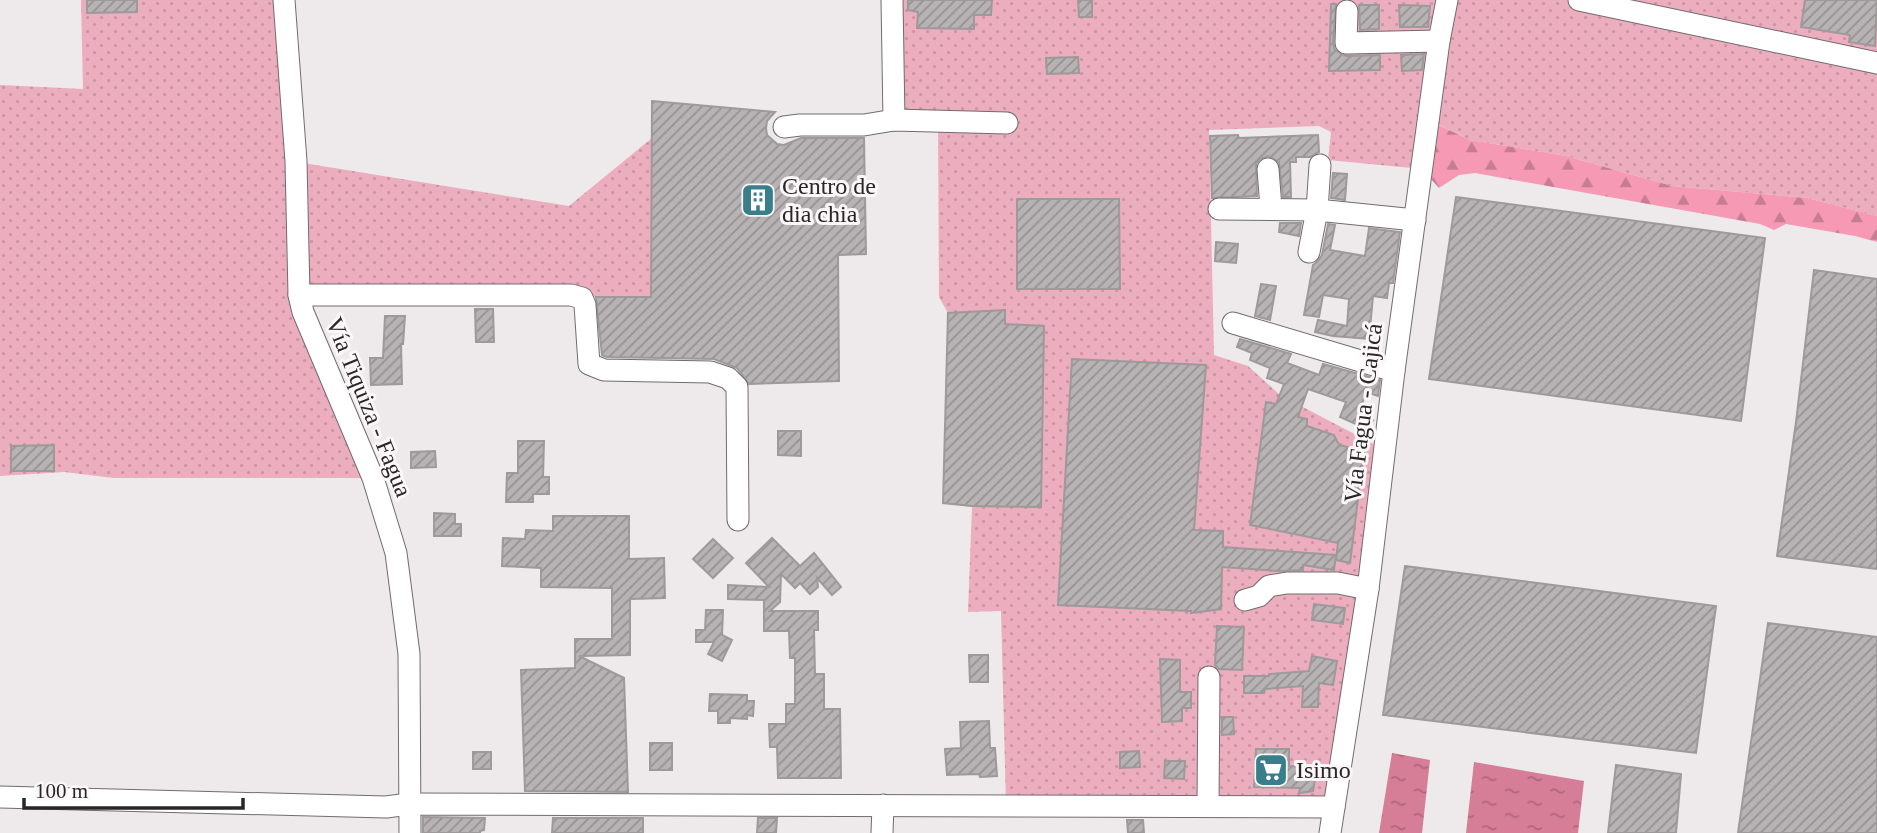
<svg xmlns="http://www.w3.org/2000/svg" width="1877" height="833" viewBox="0 0 1877 833" font-family="Georgia,serif">
  <style>
    .grass { fill: url(#grass-dots) }
    .forest { fill: url(#forest-firs) }
    .water { fill: url(#water-ripples) }
    .building { fill: url(#building-hatch); stroke: #9e999a; stroke-width: 2 }
    .lines { fill: none; stroke-linecap: round; stroke-linejoin: round }
    .minor-casing { stroke: #716c6e; stroke-width: 23 }
    .minor { stroke: #fff; stroke-width: 21 }
    .labels { text-anchor: middle; stroke-width: 6; stroke-linejoin: round; paint-order: stroke }
    .poi-label { font-size: 24px; fill: #282627; stroke: #fbf6f7; text-anchor: start }
    .street-label { font-size: 24px; fill: #282627; stroke: #fbf6f7 }
  </style>
  <defs>
    <pattern id="grass-dots" width="8" height="8" patternUnits="userSpaceOnUse" patternTransform="scale(1.75)"><rect width="8" height="8" fill="#ecadbe"/><path d="M2 2h.1M6 6h.1" fill="none" stroke="#ca95a3" stroke-width="1.8" stroke-linecap="round"/></pattern>
    <pattern id="forest-firs" width="22" height="20" patternUnits="userSpaceOnUse" patternTransform="scale(1.75)"><rect width="22" height="20" fill="#f599b4"/><path d="M5 1l3.5 6h-7zM16 11l3.5 6h-7z" fill="#c67d92"/></pattern>
    <pattern id="water-ripples" width="26" height="14" patternUnits="userSpaceOnUse" patternTransform="scale(1.75)"><rect width="26" height="14" fill="#d67d98"/><path d="M2 4q2-2 4 0t4 0M15 11q2-2 4 0t4 0" fill="none" stroke="#ae667c"/></pattern>
    <pattern id="building-hatch" width="6" height="6" patternUnits="userSpaceOnUse" patternTransform="scale(1.75)"><rect width="6" height="6" fill="#b7b2b3"/><path d="M-1 1l2-2M0 6l6-6M5 7l2-2" fill="none" stroke="#959192"/></pattern>
  </defs>
  <rect width="100%" height="100%" fill="#eee9ea"/>
  <g class="grass">
    <path d="M81 0H284L297 162 569 206 652 138 651 297 299 295 373 478H114L64 472 0 476V85L83 89Z"/>
    <path d="M892 0H1877V216L1807 198 1672 186 1566 156 1470 140 1429 120 1422 169 1328 160 1331 132 1319 126 1209 130 1214 355 1248 366 1280 395 1385 450 1334 807 1006 806 1001 611 968 612 972 507 943 503 948 313 939 297 938 122 894 120Z"/>
  </g>
  <path class="forest" d="M1428 120 1470 140 1566 156 1672 186 1807 198 1877 216V242L1855 236 1786 224 1774 230 1760 224 1475 173 1459 175 1439 188 1422 169Z"/>
  <g class="water">
    <path d="M1392 753 1430 760 1422 833H1379Z"/>
    <path d="M1474 762 1584 781 1578 833H1466Z"/>
  </g>
  <g class="building">
    <path d="M87 0H137V12L87 13Z"/>
    <path d="M908 0H992L991 15H974V29L917 28 918 12 908 10Z"/>
    <path d="M1078 0H1092V17H1079Z"/>
    <path d="M1805 0H1877L1875 46 1849 42 1850 35 1801 27Z"/>
    <path d="M1331 4H1336L1333 43 1335 50 1346 56 1380 55V70L1329 71Z"/>
    <path d="M1359 5H1379V29L1360 30Z"/>
    <path d="M1399 5 1430 6 1428 27H1400Z"/>
    <path d="M1424 54 1422 70 1402 71 1401 55Z"/>
    <path d="M1078 57 1079 73 1047 74 1046 58Z"/>
    <path d="M652 101 775 112 767 121 766 128 767 135 777 144 784 145 801 138H864L866 254 838 255 839 381 749 384 737 368 714 359 607 357 602 355 596 297H651Z"/>
    <path d="M1238 135 1239 138 1318 135 1319 152 1310 157H1296V162H1290L1291 197H1283L1279 162 1268 156 1260 159 1256 164 1257 196 1212 198 1210 136Z"/>
    <path d="M1333 173 1347 174 1345 200 1331 198Z"/>
    <path d="M1456 197 1765 238 1741 421 1429 379Z"/>
    <path d="M1017 199H1119L1120 289H1017Z"/>
    <path d="M1280 223H1301L1299 236 1279 232Z"/>
    <path d="M1328 224 1335 225 1330 250 1365 256 1369 228 1400 232 1393 283H1389L1387 298 1373 296 1369 339 1333 336 1315 332 1318 320 1347 326 1349 299 1323 295 1319 317 1304 315 1313 265 1318 261 1322 255Z"/>
    <path d="M1216 242 1238 244 1236 263 1215 261Z"/>
    <path d="M1814 270 1877 279V569L1777 556 1796 422Z"/>
    <path d="M1261 284 1276 286 1270 320 1255 316Z"/>
    <path d="M475 309H493L494 342H476Z"/>
    <path d="M1005 310V324L1044 326 1041 507 972 506 943 503 948 313Z"/>
    <path d="M385 316H405L403 344H401L402 384 371 385 370 358H383Z"/>
    <path d="M1240 339 1291 354 1287 363 1319 375 1323 364 1380 380 1378 396 1366 392 1359 413 1373 420 1369 430 1340 417 1346 402 1308 389 1298 417 1307 419V426L1334 435 1339 445 1364 451 1350 563 1336 560 1338 543 1250 525 1266 402 1276 404 1284 384 1267 378 1270 368 1250 360 1252 353 1237 347Z"/>
    <path d="M1072 359 1206 365 1194 530 1223 531V547L1336 555 1334 570 1303 565V570L1278 571 1222 567 1221 609 1191 613V611L1058 605Z"/>
    <path d="M778 431H801V456L778 455Z"/>
    <path d="M518 441H544L543 477H549V494H533V502H506L507 473H518Z"/>
    <path d="M54 445V471H11V446Z"/>
    <path d="M435 451 436 467 411 468V452Z"/>
    <path d="M434 513 455 514V524H461V536H434Z"/>
    <path d="M553 516H629V559L664 558 665 598 630 599V655L579 656 624 678 628 792 525 791 521 670 575 668V639H612V588L541 587V568L502 566 503 538 525 539 526 530 553 531Z"/>
    <path d="M772 538 800 566 814 553 841 587 832 595 817 578 818 587 810 594 800 583 795 588 781 574 780 602 770 611H818V630H814L815 674H824V709H840L841 778H778L777 747H770L769 724H786V704H795V658H790L789 631H764V600L728 599V585L769 587 746 563Z"/>
    <path d="M713 539 733 558 713 578 693 559Z"/>
    <path d="M1405 566 1716 606 1696 753 1383 715Z"/>
    <path d="M1314 604 1345 608 1343 624 1312 620Z"/>
    <path d="M706 610H723L722 635 732 640 722 661 708 654 714 642H696V630H705Z"/>
    <path d="M1768 623 1877 637V833H1738Z"/>
    <path d="M1217 626 1244 627 1242 670 1219 669 1215 665Z"/>
    <path d="M969 655H988V682H970Z"/>
    <path d="M1312 656 1337 661 1333 685 1319 683 1318 707H1302L1303 686 1265 689 1264 693H1244V676H1269V674L1309 671Z"/>
    <path d="M1160 659 1180 660V692H1191V708H1182V721L1162 722Z"/>
    <path d="M710 694 747 695V701H754L753 716 747 715V719L730 718V723H718V711H709Z"/>
    <path d="M1222 717H1233L1234 734 1222 735Z"/>
    <path d="M989 721 990 748H995L997 776 980 777 979 774 947 775 945 749 961 748 960 722Z"/>
    <rect x="650" y="743" width="22" height="27"/>
    <path d="M1256 749H1289V766L1308 767 1309 778 1315 779 1313 791 1299 793 1300 788 1254 787Z"/>
    <path d="M1139 751 1140 767 1120 768V752Z"/>
    <rect x="473" y="752" width="18" height="17"/>
    <path d="M1165 761H1185L1184 779 1164 778Z"/>
    <path d="M1616 765 1681 774 1676 833H1608Z"/>
    <path d="M423 817 485 818 484 830 480 831V833H423Z"/>
    <path d="M553 818H643V833H552Z"/>
    <path d="M758 818H777L776 833H757Z"/>
    <path d="M1127 820H1143L1144 833H1128Z"/>
  </g>
  <g class="lines">
    <g class="minor-casing">
      <g id="minor">
        <path d="M284 0 296 161 299 295 303 312 373 478 396 553 409 654 410 833"/>
        <path d="M892 0 894 120"/>
        <path d="M1579 0 1877 63"/>
        <path d="M1347 11 1346 43 1439 41"/>
        <path d="M784 127 800 125H864L894 120 1007 123"/>
        <path d="M1268 169 1271 208"/>
        <path d="M1219 209 1317 210 1415 220"/>
        <path d="M1309 252 1317 210 1320 165"/>
        <path d="M299 295H571L582 298 585 305 589 364 604 370 710 372 728 378 737 387 738 520"/>
        <path d="M1233 323 1394 371"/>
        <path d="M1245 600 1259 596 1269 586 1287 583H1338L1368 589"/>
        <path d="M0 797 386 807 409 804 1334 807"/>
        <path d="M1208 806 1209 677"/>
        <path d="M882 833 883 805"/>
        <path d="M1330 833 1368 589 1394 371 1439 41 1447 0"/>
      </g>
    </g>
    <use href="#minor" class="minor"/>
  </g>
  <defs>
    <g id="building-square" transform="scale(1.75)"><rect x="-9" y="-9" width="18" height="18" rx="4" fill="#397e8b" stroke="#fbf6f7"/><path d="M-4-6H4V6H1V3H-1V6H-4ZM-2.5-4.3h1.7v1.8h-1.7ZM.8-4.3h1.7v1.8H.8ZM-2.5-1h1.7V.8h-1.7ZM.8-1h1.7V.8H.8Z" fill="#fff"/></g>
    <g id="supermarket-square" transform="scale(1.75)"><rect x="-9" y="-9" width="18" height="18" rx="4" fill="#397e8b" stroke="#fbf6f7"/><path d="M-6-5.5h2.5l.6 2H6L4.5 2H-2.5L-4.4-4H-6ZM-1.5 3.2a1.3 1.3 0 1 0 .1 0ZM3 3.2a1.3 1.3 0 1 0 .1 0Z" fill="#fff"/></g>
  </defs>
  <g fill-rule="evenodd">
    <use href="#building-square" x="758" y="200"/>
    <use href="#supermarket-square" x="1271" y="770"/>
  </g>
  <g class="labels">
    <g class="poi-label">
      <text x="782" y="194">Centro de<tspan x="782" dy="28">dia chia</tspan></text>
      <text x="1296" y="778">Isimo</text>
    </g>
    <g class="street-label">
      <text transform="translate(369 407) rotate(68)" y="8">Vía Tiquiza - Fagua</text>
      <text transform="translate(1363 413) rotate(-83)" y="8">Vía Fagua - Cajicá</text>
    </g>
  </g>
  <path d="M24 798v10h219v-10" fill="none" stroke="#282627" stroke-width="3.5"/>
  <text x="35" y="798" font-size="21" fill="#282627" stroke="#fbf6f7" stroke-width="5" paint-order="stroke">100 m</text>
</svg>
